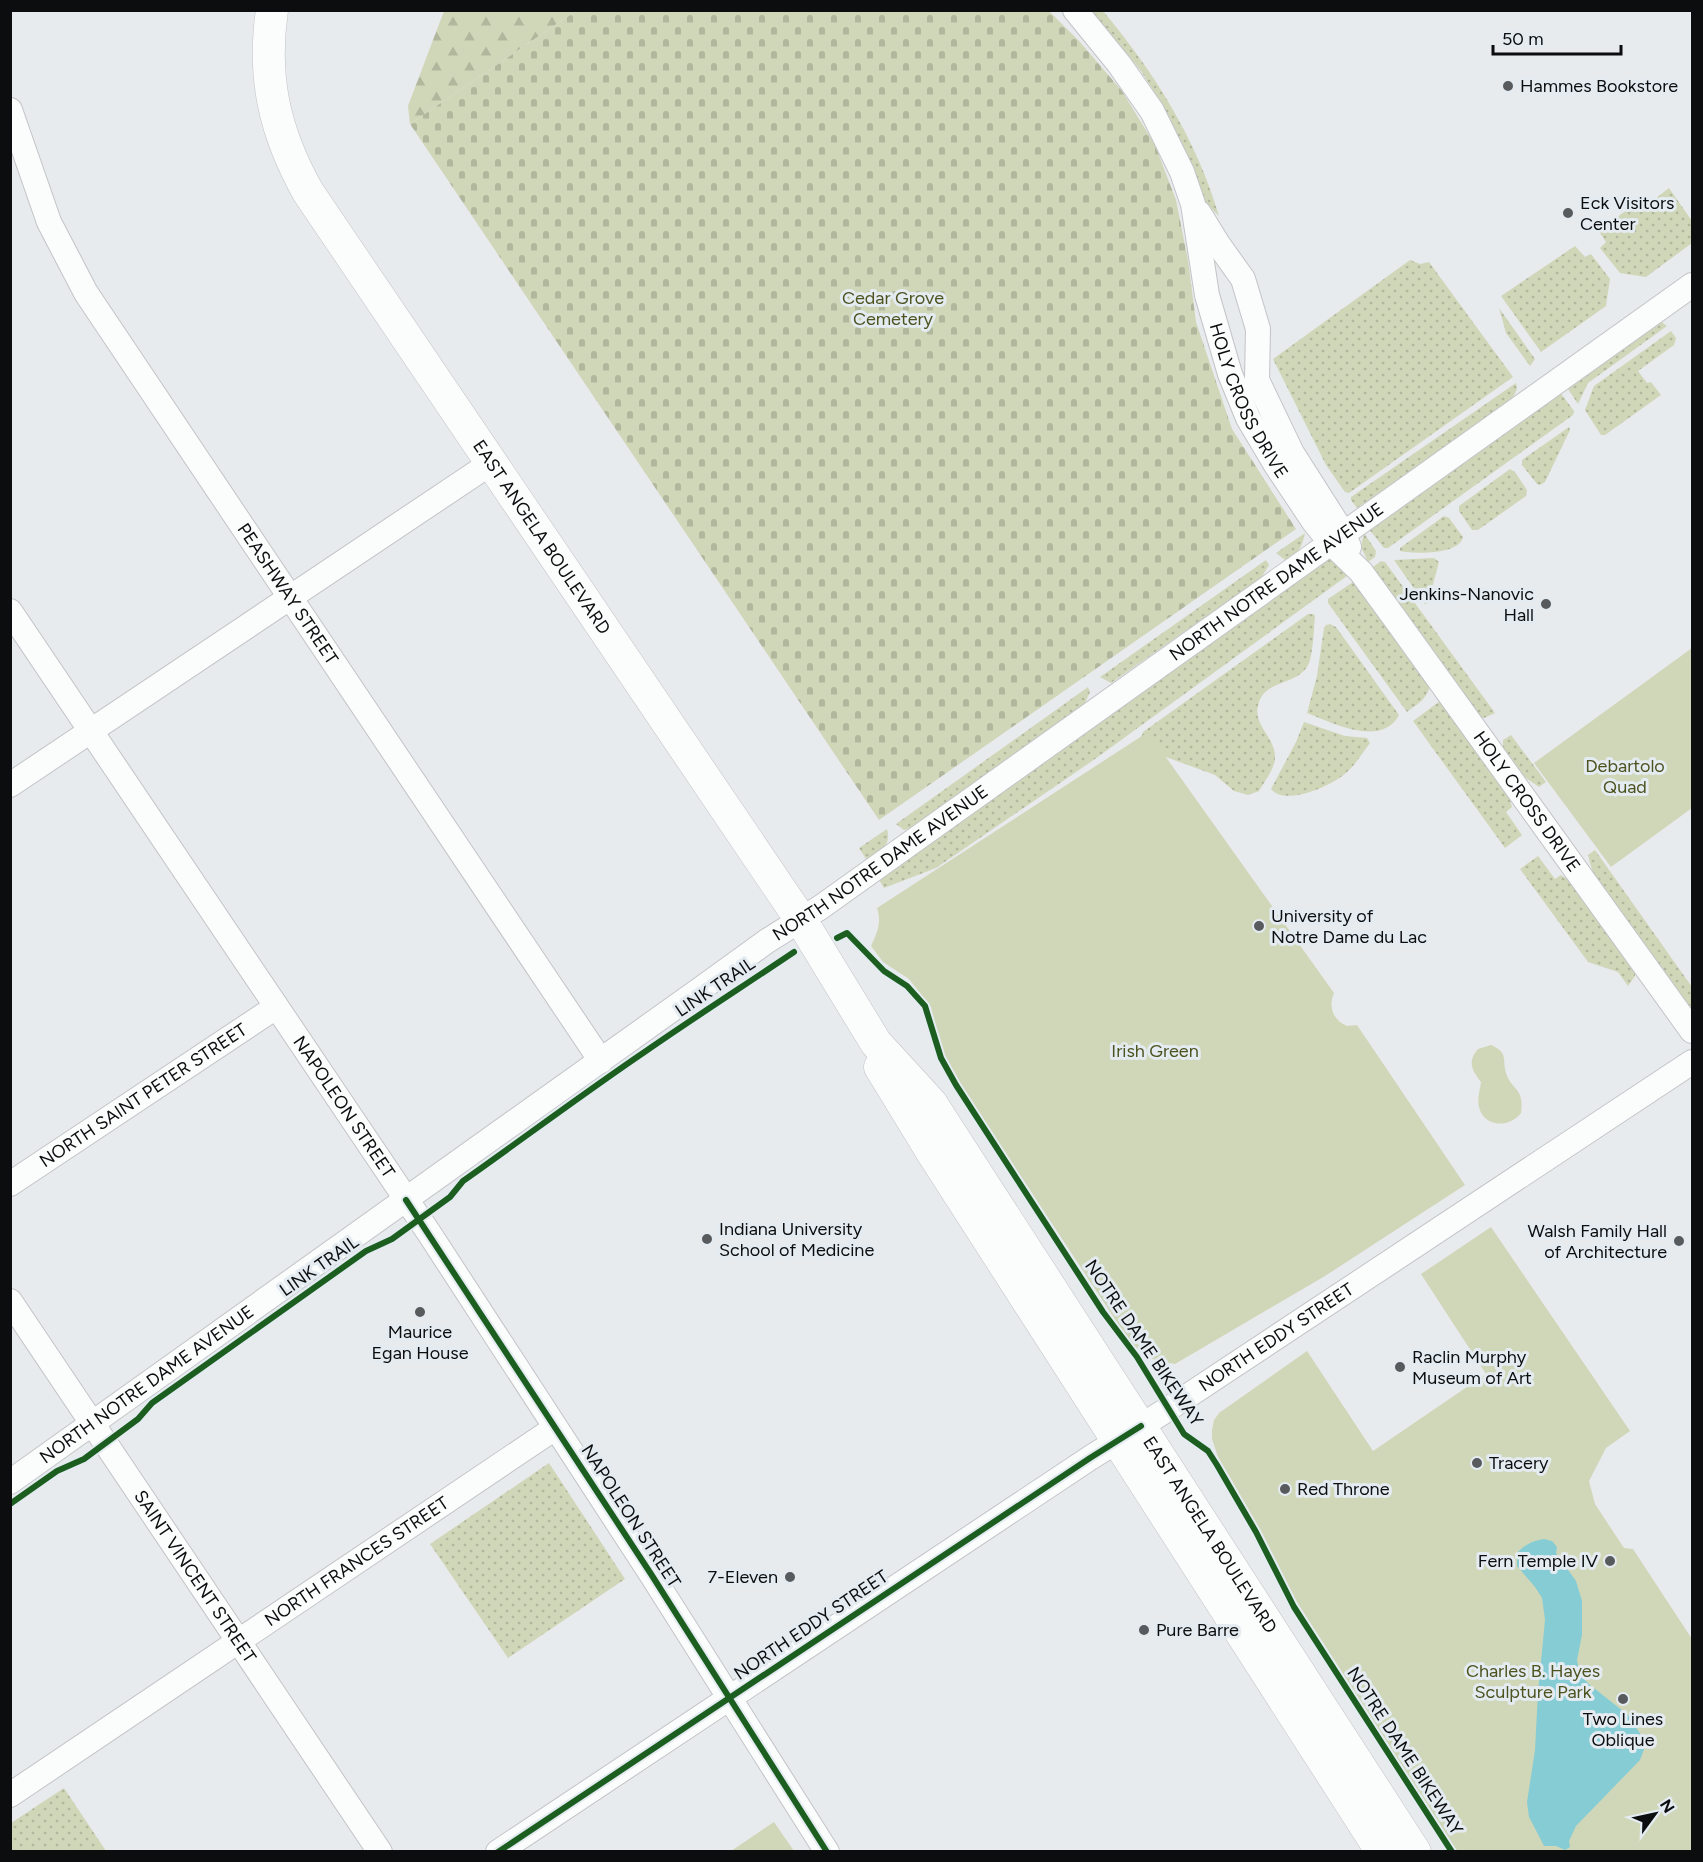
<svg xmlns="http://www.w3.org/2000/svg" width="1703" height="1862" viewBox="0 0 1703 1862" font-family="Figtree,sans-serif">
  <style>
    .grass { fill: url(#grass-dots) }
    .forest { fill: url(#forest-firs) }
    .cemetery { fill: url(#cemetery-stones) }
    .park { fill: #d0d7b8 }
    .water { fill: #86ccd5 }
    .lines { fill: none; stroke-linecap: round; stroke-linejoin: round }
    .minor-casing { stroke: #c2c4c7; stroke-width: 26 }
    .major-casing { stroke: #c2c4c7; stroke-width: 33 }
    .minor { stroke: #fbfcfc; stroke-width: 24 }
    .major { stroke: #fbfcfc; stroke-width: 32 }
    .cycleway-casing { stroke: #e4ebf1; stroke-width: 10 }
    .cycleway { stroke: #1b5e20; stroke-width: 6 }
    .poi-dot { fill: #585b5d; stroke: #e4ebf1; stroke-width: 2 }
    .labels { text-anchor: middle; stroke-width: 6; stroke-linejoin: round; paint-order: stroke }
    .poi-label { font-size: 18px; fill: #0b0d0f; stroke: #e4ebf1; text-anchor: start }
    .park-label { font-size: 18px; fill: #4d531f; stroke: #e4ebf1 }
    .street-label { font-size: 18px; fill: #0b0d0f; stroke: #e4ebf1 }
  </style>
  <defs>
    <pattern id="grass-dots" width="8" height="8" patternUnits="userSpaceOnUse" patternTransform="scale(1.5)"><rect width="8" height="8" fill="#d0d7b8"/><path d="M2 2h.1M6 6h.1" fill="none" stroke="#b1b79d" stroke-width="1.8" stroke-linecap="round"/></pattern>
    <pattern id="forest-firs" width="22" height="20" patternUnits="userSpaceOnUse" patternTransform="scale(1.5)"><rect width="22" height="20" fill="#d0d7b8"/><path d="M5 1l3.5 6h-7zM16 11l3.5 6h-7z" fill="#b1b79d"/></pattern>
    <pattern id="cemetery-stones" width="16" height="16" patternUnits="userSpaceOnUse" patternTransform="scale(1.5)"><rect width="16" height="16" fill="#d0d7b8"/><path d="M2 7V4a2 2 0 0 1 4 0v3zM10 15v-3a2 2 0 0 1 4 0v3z" fill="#b1b79d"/></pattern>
  </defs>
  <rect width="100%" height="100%" fill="#e7ebee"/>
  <g class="grass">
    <path d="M1092 11H1103C1154 72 1196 138 1219 216L1202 200 1193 170 1163 106 1141 71Z"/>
    <path d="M1669 188 1692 221V243L1646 277 1620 273 1600 248 1606 242 1598 230 1646 197 1651 202Z"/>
    <path d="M1575 246 1585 257 1591 254 1610 279 1606 306 1541 352 1501 296Z"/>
    <path d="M1410 260 1420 264 1429 262 1513 377 1349 493 1345 492 1326 465 1273 359Z"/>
    <path d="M1499 308 1535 359 1530 366 1506 333Z"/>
    <path d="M1660 321 1667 326 1588 383 1578 404 1566 386Z"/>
    <path d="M1671 331 1676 338 1674 345 1638 371 1647 383 1651 382 1661 395 1605 435H1601L1585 410 1594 386Z"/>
    <path d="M1516 383 1517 389 1512 400 1357 508 1351 500V497Z"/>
    <path d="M1559 391 1574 411 1573 415 1388 548H1384L1368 528Z"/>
    <path d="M1569 427 1570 430 1545 482 1540 485 1537 484 1522 465V460Z"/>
    <path d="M1510 469 1515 472 1527 490 1526 496 1478 530H1472L1459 511V506Z"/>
    <path d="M1444 516 1449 518 1463 537C1459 555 1415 554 1400 551V548Z"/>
    <path d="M1305 533C1302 546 1299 555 1285 560L1276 553Z"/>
    <path d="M1364 533 1376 551 1375 557 1368 562 1361 547Z"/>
    <path d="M1434 558 1439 562 1428 603 1425 604 1394 560Z"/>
    <path d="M1266 560 1269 565 1261 578 1111 683 1100 677Z"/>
    <path d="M1326 560H1333L1351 573 1095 759 936 868 884 888 878 878Z"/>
    <path d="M1381 561 1385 562 1495 713 1484 718 1479 716 1373 567Z"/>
    <path d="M1356 580 1431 683C1427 699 1419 703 1407 712L1328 603V599Z"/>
    <path d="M1308 614H1313L1315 616C1314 627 1313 654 1309 663 1299 687 1263 678 1258 706 1253 725 1276 738 1275 758 1275 768 1264 782 1259 791L1248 795 1234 791 1215 775 1144 749 1139 743 1143 732Z"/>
    <path d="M1330 624 1336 627 1399 715C1382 748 1332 723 1307 713L1317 676 1324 628 1326 625Z"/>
    <path d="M1088 687 1090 692 1085 703 911 828 904 830 896 824Z"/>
    <path d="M1440 701 1508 792 1512 807 1506 812 1522 835 1505 848 1413 721Z"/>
    <path d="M1304 722 1345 736 1367 738 1370 743C1363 752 1356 764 1347 772 1334 785 1285 807 1271 789L1296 742Z"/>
    <path d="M1511 735 1546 782 1539 787 1523 776 1503 748V740Z"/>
    <path d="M887 829C892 847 879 851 866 859L859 848Z"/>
    <path d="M1595 850 1692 987V1012L1593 874 1588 855Z"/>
    <path d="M1538 856 1555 879 1561 875 1576 885 1635 970V976L1628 986 1618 972 1588 962 1520 869Z"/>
    <path d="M549 1463 625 1579 508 1658 430 1544Z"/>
    <path d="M64 1788 106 1851H11V1823Z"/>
  </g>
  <path class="forest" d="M444 11H576L410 124 408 106Z"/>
  <path class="cemetery" d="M576 11H1049L1080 42 1122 91 1155 145 1176 200 1188 260 1196 322 1232 429 1296 529 879 820 410 124Z"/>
  <g class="park">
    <path d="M1692 648V808L1611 867 1534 763Z"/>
    <path d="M1148 732 1334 993C1328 1007 1333 1020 1347 1026L1357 1025 1465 1185 1325 1276 1175 1364C1147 1359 1145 1358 1126 1336L956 1078 942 1052 931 1007 909 979 883 962 871 946C877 933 882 922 877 908Z"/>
    <path d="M1491 1045C1509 1053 1502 1059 1506 1073 1511 1090 1525 1088 1521 1113 1510 1128 1484 1128 1479 1107 1477 1099 1480 1090 1481 1082 1472 1070 1467 1062 1478 1049Z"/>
    <path d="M1491 1227 1630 1431 1606 1448 1589 1481 1595 1504 1624 1548 1633 1549 1692 1639V1851H1457L1291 1593 1262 1533 1218 1457 1212 1439V1430L1214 1420 1219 1413 1307 1351 1373 1451 1486 1374 1421 1274Z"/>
    <path d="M774 1822 794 1851H731Z"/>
  </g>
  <path class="water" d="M1544 1539 1552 1541 1557 1547 1556 1553 1576 1581 1582 1601V1635L1577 1660 1580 1675 1590 1685 1628 1715 1643 1738 1645 1747 1640 1760 1576 1826 1569 1841 1570 1847 1565 1850 1556 1846H1544L1529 1817 1527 1802 1535 1750 1538 1692 1545 1620 1542 1598 1535 1587 1517 1566V1553C1526 1544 1532 1541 1544 1539Z"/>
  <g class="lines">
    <g class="minor-casing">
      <g id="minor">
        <path id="s1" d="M1075 10 1119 64 1152 111 1182 172 1193 204 1207 295 1230 374 1248 418 1276 465 1314 522 1330 542 1361 572 1396 620 1692 1031"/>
        <path id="s2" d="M10 110 49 222 86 293 601 1061"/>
        <path d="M1199 213 1218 244 1243 279 1258 329 1257 380 1292 453 1343 533 1349 547"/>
        <path id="s3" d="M10 611 429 1233 651 1574 827 1852"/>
        <path d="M10 785 491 463"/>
        <path id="s4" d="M10 1184 276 1007"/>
        <path id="s5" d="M10 1301 380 1852"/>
        <path id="s6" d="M10 1482 702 988 767 941 821 907 1692 285"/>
        <path id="s7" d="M10 1795 555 1428"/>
        <path id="s8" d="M498 1852 1090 1458 1168 1409 1692 1062"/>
      </g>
    </g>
    <g class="major-casing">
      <g id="major">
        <path id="s9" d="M272 10C262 78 275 133 308 192L801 920 876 1043 931 1103 1415 1852"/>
        <path d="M880 1067 930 1149 1382 1852"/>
      </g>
    </g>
    <use href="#minor" class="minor"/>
    <use href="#major" class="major"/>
    <g class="cycleway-casing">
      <g id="cycleway">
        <path d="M837 938 847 933 884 971 907 986 925 1006 941 1058 956 1085 1103 1312 1137 1357 1184 1434 1208 1451 1217 1465 1256 1532 1294 1607 1452 1852"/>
        <path d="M406 1200 651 1574 827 1852"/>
        <path d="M10 1504 57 1471 84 1459 138 1419 152 1403 366 1251 392 1239 450 1197 463 1181C524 1138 584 1093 646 1051 695 1017 745 985 794 952"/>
        <path d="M498 1852 1090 1458 1141 1426"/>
      </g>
    </g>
    <use href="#cycleway" class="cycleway"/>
  </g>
  <g class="poi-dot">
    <circle cx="1508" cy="86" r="6"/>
    <circle cx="1568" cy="213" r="6"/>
    <circle cx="1546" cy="604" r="6"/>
    <circle cx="1259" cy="926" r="6"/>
    <circle cx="707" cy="1239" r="6"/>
    <circle cx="1679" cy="1241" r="6"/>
    <circle cx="420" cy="1312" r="6"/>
    <circle cx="1400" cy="1367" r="6"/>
    <circle cx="1477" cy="1463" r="6"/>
    <circle cx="1285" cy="1489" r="6"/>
    <circle cx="1610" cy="1561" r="6"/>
    <circle cx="790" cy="1577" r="6"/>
    <circle cx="1144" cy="1630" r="6"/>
    <circle cx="1623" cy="1699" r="6"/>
  </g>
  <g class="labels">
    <g class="poi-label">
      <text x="1520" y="92">Hammes Bookstore</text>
      <text x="1580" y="209">Eck Visitors<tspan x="1580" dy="21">Center</tspan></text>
      <text x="1534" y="600" text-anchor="end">Jenkins-Nanovic<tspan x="1534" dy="21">Hall</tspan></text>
      <text x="1271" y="922">University of<tspan x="1271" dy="21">Notre Dame du Lac</tspan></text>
      <text x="719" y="1235">Indiana University<tspan x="719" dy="21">School of Medicine</tspan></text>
      <text x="1667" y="1237" text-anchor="end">Walsh Family Hall<tspan x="1667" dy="21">of Architecture</tspan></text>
      <text x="420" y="1338" text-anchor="middle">Maurice<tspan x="420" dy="21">Egan House</tspan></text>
      <text x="1412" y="1363">Raclin Murphy<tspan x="1412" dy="21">Museum of Art</tspan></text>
      <text x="1489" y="1469">Tracery</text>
      <text x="1297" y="1495">Red Throne</text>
      <text x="1598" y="1567" text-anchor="end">Fern Temple IV</text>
      <text x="778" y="1583" text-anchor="end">7-Eleven</text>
      <text x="1156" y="1636">Pure Barre</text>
      <text x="1623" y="1725" text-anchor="middle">Two Lines<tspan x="1623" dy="21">Oblique</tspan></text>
    </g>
    <g class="park-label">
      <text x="893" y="304">Cedar Grove<tspan x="893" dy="21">Cemetery</tspan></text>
      <text x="1625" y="772">Debartolo<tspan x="1625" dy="21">Quad</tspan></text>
      <text x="1155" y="1057">Irish Green</text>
      <text x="1533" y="1677">Charles B. Hayes<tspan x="1533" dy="21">Sculpture Park</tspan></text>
    </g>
    <g class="street-label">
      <text dy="6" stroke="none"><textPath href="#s1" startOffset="435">HOLY CROSS DRIVE</textPath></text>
      <text dy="6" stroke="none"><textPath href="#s9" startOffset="606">EAST ANGELA BOULEVARD</textPath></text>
      <text dy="6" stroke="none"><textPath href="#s6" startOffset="1554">NORTH NOTRE DAME AVENUE</textPath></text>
      <text dy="6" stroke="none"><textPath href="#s2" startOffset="561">PEASHWAY STREET</textPath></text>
      <text dy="6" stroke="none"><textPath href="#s1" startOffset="926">HOLY CROSS DRIVE</textPath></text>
      <text dy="6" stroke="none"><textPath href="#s6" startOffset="1068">NORTH NOTRE DAME AVENUE</textPath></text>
      <text transform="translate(715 987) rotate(-34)" y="6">LINK TRAIL</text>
      <text dy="6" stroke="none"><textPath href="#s4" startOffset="160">NORTH SAINT PETER STREET</textPath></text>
      <text dy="6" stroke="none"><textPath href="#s3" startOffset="598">NAPOLEON STREET</textPath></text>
      <text transform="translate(319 1266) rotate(-35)" y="6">LINK TRAIL</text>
      <text dy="6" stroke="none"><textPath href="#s8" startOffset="933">NORTH EDDY STREET</textPath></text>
      <text transform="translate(1144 1343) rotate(56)" y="6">NOTRE DAME BIKEWAY</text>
      <text dy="6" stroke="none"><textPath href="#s6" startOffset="168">NORTH NOTRE DAME AVENUE</textPath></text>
      <text transform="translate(631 1516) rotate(57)" y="6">NAPOLEON STREET</text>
      <text dy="6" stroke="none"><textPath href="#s9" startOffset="1808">EAST ANGELA BOULEVARD</textPath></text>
      <text dy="6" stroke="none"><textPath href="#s7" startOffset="418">NORTH FRANCES STREET</textPath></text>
      <text dy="6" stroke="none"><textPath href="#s5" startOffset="332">SAINT VINCENT STREET</textPath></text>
      <text transform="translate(811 1625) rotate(-34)" y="6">NORTH EDDY STREET</text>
      <text transform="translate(1405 1751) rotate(57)" y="6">NOTRE DAME BIKEWAY</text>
    </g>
  </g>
  <rect width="1703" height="1862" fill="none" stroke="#0b0d0f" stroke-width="24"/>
  <g transform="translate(1655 1814) rotate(57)" stroke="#e4ebf1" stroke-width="4.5" paint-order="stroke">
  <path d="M0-4.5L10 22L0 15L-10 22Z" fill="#0b0d0f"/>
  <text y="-9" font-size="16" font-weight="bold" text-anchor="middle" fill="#0b0d0f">N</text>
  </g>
  <path d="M1493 45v9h128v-9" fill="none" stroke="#0b0d0f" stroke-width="3"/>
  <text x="1502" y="45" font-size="18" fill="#0b0d0f" stroke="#e4ebf1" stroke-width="4.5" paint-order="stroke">50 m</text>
</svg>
